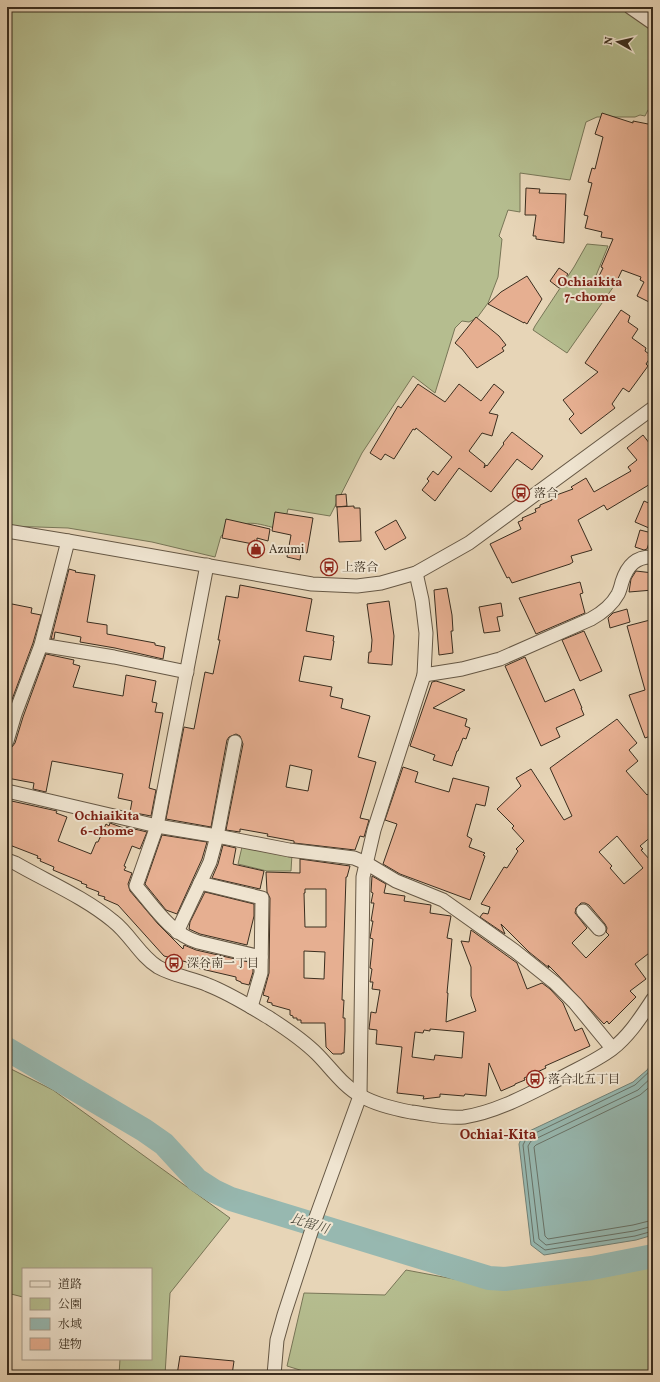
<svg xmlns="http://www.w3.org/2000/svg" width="660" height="1382" viewBox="0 0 660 1382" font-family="Vollkorn,'Noto Serif JP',serif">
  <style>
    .green { fill: #b5bd8f; stroke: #787657 }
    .water { fill: #97b8b0; stroke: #728176 }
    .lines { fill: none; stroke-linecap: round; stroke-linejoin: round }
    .shore { stroke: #697368; stroke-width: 1 }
    .river { stroke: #97b8b0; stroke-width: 24 }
    .building { fill: #e6af91; stroke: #3b2e1f; fill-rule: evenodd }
    .minor-casing { stroke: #665845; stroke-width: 15 }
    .minor { stroke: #efe4d0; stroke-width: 13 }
    .labels { text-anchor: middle; stroke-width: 4; stroke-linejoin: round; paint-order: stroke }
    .poi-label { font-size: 12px; fill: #3b2e1f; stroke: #efe4d0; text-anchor: start }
    .neighbourhood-label { font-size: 13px; font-weight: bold; fill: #7a1f14; stroke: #efe4d0 }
    .water-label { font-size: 13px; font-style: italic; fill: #4d4a3c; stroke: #efe4d0 }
    .quarter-label { font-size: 14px; font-weight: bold; fill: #7a1f14; stroke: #efe4d0 }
  </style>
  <rect width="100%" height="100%" fill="#e7d5b7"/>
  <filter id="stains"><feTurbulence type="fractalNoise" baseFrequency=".005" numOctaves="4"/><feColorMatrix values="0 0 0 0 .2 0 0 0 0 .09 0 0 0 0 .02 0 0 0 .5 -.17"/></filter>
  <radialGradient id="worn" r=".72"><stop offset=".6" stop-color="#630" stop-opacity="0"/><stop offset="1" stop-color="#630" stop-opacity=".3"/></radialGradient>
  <g class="green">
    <path d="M7 7H619L653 31V108L648 110 645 116 640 115 635 117H597L586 122 570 180 520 173V212L508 210 499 236 502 239 498 277 488 303 477 318 469 322 462 321 455 328 435 393 413 376 362 453 330 516 288 509 283 530C253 523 248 517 221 536L215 557 152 542 68 528 7 526Z"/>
    <path d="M587 244 608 246 595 278 614 286 567 353 533 330 535 326 574 267Z"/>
    <path d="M242 847 292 854 291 871H267L238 864Z"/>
    <path d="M7 1067 53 1090 230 1218 170 1293 165 1375H119L120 1359H151V1269H23V1297L7 1293Z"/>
    <path d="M653 1263V1354L651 1356 650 1375H316L287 1366 304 1293 385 1295 406 1270 507 1289Z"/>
  </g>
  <path class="water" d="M653 1062V1235L636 1240 544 1255 531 1245 519 1144 523 1134 633 1082 647 1070Z"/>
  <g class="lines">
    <g class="shore">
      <path d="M653 1068 635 1085 527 1137 523 1145 534 1242 545 1250 635 1236 653 1231"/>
      <path d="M653 1076 638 1090 531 1141 528 1146 539 1239 546 1245 634 1231 653 1226"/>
      <path d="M653 1084 640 1095 536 1145 534 1147 545 1236 548 1239 633 1225 653 1220"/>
    </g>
    <path class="river" d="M7 1049 144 1130 164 1144 197 1180 214 1191 231 1199 489 1278 505 1279 592 1268 653 1256"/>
  </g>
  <g class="building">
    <path d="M602 113 633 123V121L653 125V304L637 296 644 282 640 280 641 277 622 270 615 285 604 280V279L599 276 603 268 601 267 613 239 601 237 602 232 585 228 588 216 584 215 592 183 588 182 592 168 595 169 603 137 595 134Z"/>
    <path d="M526 188 540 189 539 193 566 194 564 243 536 239V236H533L536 215H525Z"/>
    <path d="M559 268 568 274 559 288 550 281Z"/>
    <path d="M527 276 542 299 527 324 524 322V323L488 304 501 292Z"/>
    <path d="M621 310 630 316 628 322 638 329 632 338 646 348 645 351 649 354 648 355 650 358 646 364 648 366 629 392 623 388 612 404 615 408 581 434 569 419 574 414 563 400 598 372 585 363Z"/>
    <path d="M476 317 499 336 506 345 502 348 504 351 477 368 462 349 455 343Z"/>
    <path d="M418 384 445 402 459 384 481 401 494 384 504 392 489 413 498 415 492 436 482 433 469 451 485 464 484 468 486 465 487 466 504 444 503 443 512 432 543 456 532 470 517 459 491 492 459 468 435 501 422 490 429 481 427 479 433 471 438 475 452 457 416 428 415 430 413 429 394 459 385 454 381 460 370 453 398 406 401 408Z"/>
    <path d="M643 435 653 448V481L647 486 607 510 604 505 578 520 592 550 571 556 573 562 570 564 512 583 509 577 507 578 490 544 521 529 518 522 523 520 522 518 536 512 535 509 540 507V505L552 500 551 497 573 489 571 487 586 478 594 492 631 471 628 467 637 460 627 448Z"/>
    <path d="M346 494 347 506 336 507V495Z"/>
    <path d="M644 501 653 505V518L649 528 635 522Z"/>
    <path d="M354 506V508H360L361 541 339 542 337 507Z"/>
    <path d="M275 512 313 518 307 553 301 552 300 560 287 557 291 535 272 531Z"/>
    <path d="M226 519 270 529 268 541 257 538V541L254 540 253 544 222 538Z"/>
    <path d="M396 520 406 538 385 550 375 532Z"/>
    <path d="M640 530 652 533 647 549 644 550 635 547Z"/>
    <path d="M69 569 76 571 75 572 95 575 87 622 107 625V634L155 643V645L165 647 163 659 115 648 80 642 81 637 55 632 54 639H51Z"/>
    <path d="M636 571 653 573V590L629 592 631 579Z"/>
    <path d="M580 582 583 593 580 594 585 613 536 634 519 598Z"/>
    <path d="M240 585 312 599 306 631 334 636 333 641H334L331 660 304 656 299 681 332 687 330 696 343 699 341 708 370 716 358 757 376 762 360 818 369 820 364 837 360 836 355 850 294 843V841L267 836 268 834 240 829V832L226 830 243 744 240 736 236 734 229 737 227 740 211 827 166 819 184 727 194 729 205 672 213 674 220 640H218L226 596 238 598ZM290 765 312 770 308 791 286 787Z"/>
    <path d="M447 588 452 615 453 631H451L453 653 439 655 434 590Z"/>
    <path d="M389 601 394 636 392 665 368 663 369 652H371L372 640 367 604Z"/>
    <path d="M7 603 32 608 31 613 41 615 33 643 7 713Z"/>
    <path d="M501 603 503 616 497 617 500 631 484 633 479 607Z"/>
    <path d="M627 609 630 622 610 628 608 618 613 613Z"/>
    <path d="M650 620 653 629V643H651L653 653V735L645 738 629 695 645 690 627 626Z"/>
    <path d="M584 631 602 671 580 681 562 640Z"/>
    <path d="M46 654 74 660 73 664 80 666 73 687 123 696 126 675 156 681 152 702 157 703 155 712 163 713 149 788 156 790 151 816 130 812 132 801 118 798 123 774 52 761 46 792 33 789 34 783 7 778V749L12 747 15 743 23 717Z"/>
    <path d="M525 657 545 702 574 689 582 708H581L584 715 556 728 560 737 541 746 505 666Z"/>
    <path d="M436 681 465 690 433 708 467 719 465 726 470 728 466 739 463 738 458 751H457L452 766 433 760 435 755 410 746 432 682Z"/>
    <path d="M617 719 637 743 629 750 638 761 626 771 647 795 653 790V835L640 846 643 849 641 850 651 861 653 859V950L635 964 646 979 630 991 636 997 609 1024 607 1021 604 1024 556 973 548 965 549 968 529 952 501 924 505 934 480 917 483 913 488 914 490 907 481 904 504 867 507 868 518 851 516 849 524 841 512 828 514 826 497 809 521 786 516 778 531 769 564 820 572 816 550 768ZM617 836 643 868 624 884 610 868 612 866 599 852ZM581 903H585L589 905 605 924 607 928 606 932 609 935 586 958 572 943 587 928 575 913 576 908Z"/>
    <path d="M403 767 418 772 415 782 449 792 453 778 489 787 485 806 476 804 467 836 472 839 469 847 485 853 483 855 485 856 470 900 400 874 383 864 397 824 385 820Z"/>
    <path d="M7 800 57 811 56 813 67 817 58 841 91 854 96 842H98L106 824 109 826 110 823 126 829V827L147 832 140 849 132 846 124 866 126 867 124 870 132 873 128 884 130 891 158 924 183 949 184 945 196 950 253 963V972L249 985 241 983V982L236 980V977L193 967 194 964 164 956 118 905 104 899 105 897 98 895 99 892 86 887 87 885 81 883 82 882 53 870 54 867 40 861 41 859 37 858 38 856 7 844Z"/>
    <path d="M162 835 207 842 202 859 177 914 166 910 145 884Z"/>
    <path d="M223 845 236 848 233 864 264 871 260 889 212 878 218 864Z"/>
    <path d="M300 859 350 866 347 877H346L342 1000H344L343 1018H345V1031L344 1053H342V1054H333L326 1047 325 1023H301V1020H297V1018H293V1016L290 1015V1010L272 1005V1003L267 1002 269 997 263 995 269 973 270 898 267 892 266 872 300 873ZM305 889H326V927H305L304 893H305ZM304 951 325 952 324 979 304 978Z"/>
    <path d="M372 876 386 884 384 893 405 896 404 901 431 905 430 913 451 916 447 938 452 939 447 993H448L446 1022 476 1011 471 996V967L461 941 469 942 471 930 517 963 527 989 542 983 550 989 563 1003 575 1031 582 1028 590 1046 545 1066 546 1068 524 1078 525 1080 515 1084V1085L501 1091 489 1063 486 1096 465 1094 464 1096 440 1094V1097L423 1099 424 1096 397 1093 402 1047 376 1044 377 1030 369 1029 371 1012 376 1013 380 990 372 989 373 982H370L372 969 370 968 373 939 370 938 373 921H371L374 903H371L373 893 371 892ZM430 1029 464 1032 462 1058 435 1055 434 1060 412 1057 415 1032 423 1033 424 1030 430 1031Z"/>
    <path d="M205 892 254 904V916L247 945 200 934 189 929 190 922Z"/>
    <path d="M180 1356 234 1361 232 1375H177Z"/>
  </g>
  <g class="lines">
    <g class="minor-casing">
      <g id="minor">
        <path d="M630 7 653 23"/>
        <path d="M7 531 68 541 312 584 357 586 381 583 416 573 469 543 653 408"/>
        <path d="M207 565 157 826 136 886C154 907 171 934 198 942L261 957"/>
        <path d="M41 645 114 657 187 672"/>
        <path d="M424 675 462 669 500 659 591 619C602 613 612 605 618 594 620 590 621 586 622 582 627 566 636 556 653 557"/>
        <path d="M7 741 15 714 41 645 68 541"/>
        <path d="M7 791 157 826 217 836 289 850 354 858 366 863 396 881 443 900 515 951 555 983 575 1003 612 1048"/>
        <path d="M7 860 15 863C48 882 84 897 113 921 130 934 140 956 158 967 174 976 192 978 208 985 231 994 251 1007 271 1019 288 1030 303 1040 317 1054 331 1068 343 1086 361 1096 375 1104 395 1109 411 1112 428 1114 447 1119 464 1117 497 1112 529 1094 559 1079 577 1069 596 1061 612 1049 629 1036 641 1017 653 999"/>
        <path d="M200 883 262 898 261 973 251 1007"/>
        <path d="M583 911 599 929"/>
        <path d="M177 932 210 862 217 836 235 742"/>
        <path d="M274 1375 277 1340 284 1315 315 1220 360 1096 363 877 374 830 424 675 426 633 422 600 416 573"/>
      </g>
    </g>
    <use href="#minor" class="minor"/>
  </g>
  <defs>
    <g id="bus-ring" transform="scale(0.9)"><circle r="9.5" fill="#efe4d0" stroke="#8f2418" stroke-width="1.5"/><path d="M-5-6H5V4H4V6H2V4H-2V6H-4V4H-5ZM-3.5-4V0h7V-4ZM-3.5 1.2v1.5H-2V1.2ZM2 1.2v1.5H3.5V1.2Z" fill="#8f2418"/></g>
    <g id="shop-ring" transform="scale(0.9)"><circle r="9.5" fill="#efe4d0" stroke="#8f2418" stroke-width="1.5"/><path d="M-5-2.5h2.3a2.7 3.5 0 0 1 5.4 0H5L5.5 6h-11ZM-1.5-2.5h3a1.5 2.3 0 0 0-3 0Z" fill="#8f2418"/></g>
  </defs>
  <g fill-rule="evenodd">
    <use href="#bus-ring" x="521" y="493"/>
    <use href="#shop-ring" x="256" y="549"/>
    <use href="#bus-ring" x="329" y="567"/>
    <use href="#bus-ring" x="174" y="963"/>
    <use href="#bus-ring" x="535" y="1079"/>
  </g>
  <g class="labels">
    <g class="poi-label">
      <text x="534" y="497">落合</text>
      <text x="269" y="553">Azumi</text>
      <text x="342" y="571">上落合</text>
      <text x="187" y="967">深谷南一丁目</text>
      <text x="548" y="1083">落合北五丁目</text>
    </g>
    <g class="neighbourhood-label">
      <text x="590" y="286">Ochiaikita<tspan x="590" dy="15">7-chome</tspan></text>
      <text x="107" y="820">Ochiaikita<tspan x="107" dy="15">6-chome</tspan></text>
    </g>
    <g class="water-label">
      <text transform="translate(310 1223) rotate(17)" y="5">比留川</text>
    </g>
    <g class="quarter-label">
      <text x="498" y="1139">Ochiai-Kita</text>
    </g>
  </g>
  <rect width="660" height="1382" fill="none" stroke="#e7d5b7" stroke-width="24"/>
  <rect x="8" y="8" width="644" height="1366" fill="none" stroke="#3b2e1f" stroke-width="2"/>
  <rect x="12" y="12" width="636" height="1358" fill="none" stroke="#3b2e1f"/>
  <rect x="22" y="1268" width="130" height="92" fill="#efe4d0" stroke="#a79b89"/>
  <rect x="30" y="1281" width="20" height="6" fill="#efe4d0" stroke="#a79b89"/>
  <text x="58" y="1288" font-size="12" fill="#3b2e1f">道路</text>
  <rect x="30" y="1298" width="20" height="12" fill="#b5bd8f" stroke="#a79b89"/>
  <text x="58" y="1308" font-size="12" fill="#3b2e1f">公園</text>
  <rect x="30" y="1318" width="20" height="12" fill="#97b8b0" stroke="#a79b89"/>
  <text x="58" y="1328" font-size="12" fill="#3b2e1f">水域</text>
  <rect x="30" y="1338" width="20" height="12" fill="#e6af91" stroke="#a79b89"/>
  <text x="58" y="1348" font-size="12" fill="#3b2e1f">建物</text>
  <g transform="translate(618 42) rotate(278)" stroke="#efe4d0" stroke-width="3" paint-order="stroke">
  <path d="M0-3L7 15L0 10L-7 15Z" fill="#3b2e1f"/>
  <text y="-6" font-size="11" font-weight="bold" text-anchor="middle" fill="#3b2e1f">N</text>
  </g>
  <rect width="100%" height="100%" filter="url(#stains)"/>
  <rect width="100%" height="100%" fill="url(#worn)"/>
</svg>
